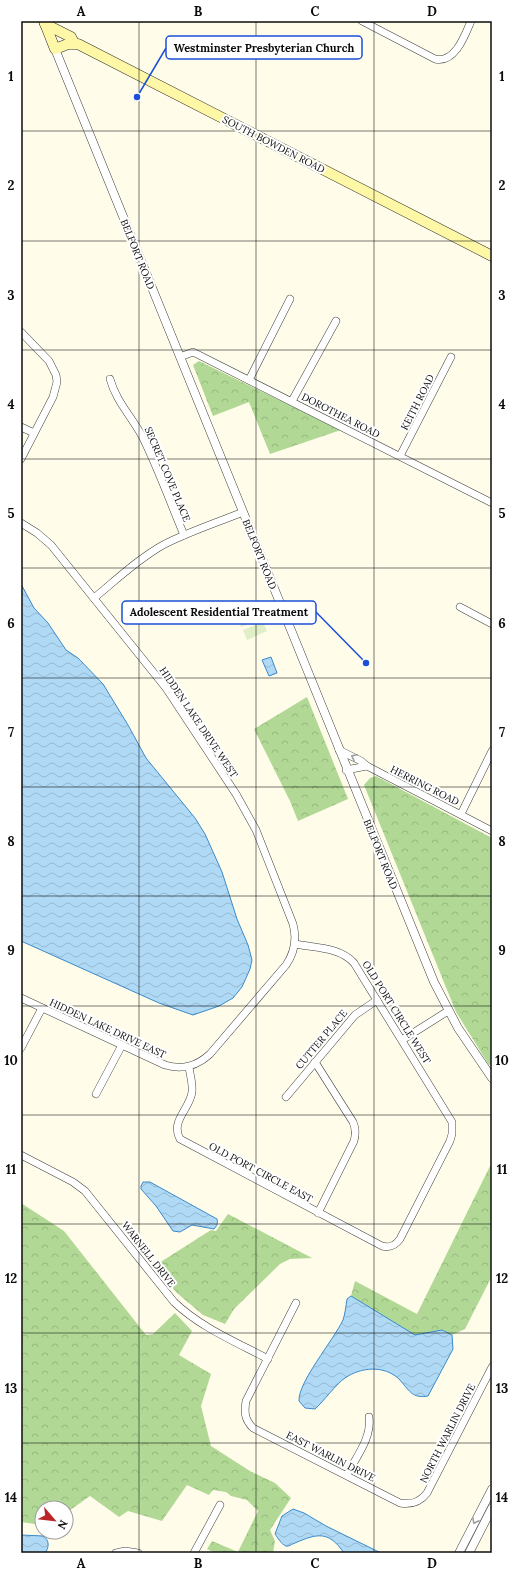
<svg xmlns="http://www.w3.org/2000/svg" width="513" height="1574" viewBox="0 0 513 1574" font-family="Lora,serif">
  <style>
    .forest { fill: url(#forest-crowns) }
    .pitch { fill: #e0efc7 }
    .water { fill: url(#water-waves); stroke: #388bcb }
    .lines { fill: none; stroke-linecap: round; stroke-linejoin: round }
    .minor-casing { stroke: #3f3f3f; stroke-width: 8 }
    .tertiary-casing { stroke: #3f3f3f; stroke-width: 9 }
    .secondary-casing { stroke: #2e2e2e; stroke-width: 11 }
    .minor { stroke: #fff; stroke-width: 7 }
    .tertiary { stroke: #fff; stroke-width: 8 }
    .secondary { stroke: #fef8a6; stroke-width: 10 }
    .oneway { stroke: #9e9e9e }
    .grid { fill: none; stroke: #0c0c0c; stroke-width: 1; stroke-opacity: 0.55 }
    .labels { text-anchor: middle; stroke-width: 4; stroke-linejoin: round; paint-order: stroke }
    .street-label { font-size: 10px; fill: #0c0c0c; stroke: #fff }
    .leader { fill: none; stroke: #1d4ed8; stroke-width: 1.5 }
    .callout-dot { fill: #1d4ed8; stroke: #fff; stroke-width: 1.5 }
    .callout { fill: #fff; stroke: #1d4ed8; stroke-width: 1.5 }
    .callout-label { font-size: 11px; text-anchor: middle; font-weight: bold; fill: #0c0c0c }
    .neatline { fill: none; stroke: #0c0c0c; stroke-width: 1.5 }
    .grid-label { font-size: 13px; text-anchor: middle; font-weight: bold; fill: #0c0c0c }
  </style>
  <defs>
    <pattern id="forest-crowns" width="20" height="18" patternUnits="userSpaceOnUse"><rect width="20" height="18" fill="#b1d995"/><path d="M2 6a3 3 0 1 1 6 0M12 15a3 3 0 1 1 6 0" fill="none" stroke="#97b97f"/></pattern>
    <pattern id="water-waves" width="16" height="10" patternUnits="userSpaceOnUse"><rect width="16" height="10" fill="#b0d9f5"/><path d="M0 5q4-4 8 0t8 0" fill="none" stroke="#96b9d1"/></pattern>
  </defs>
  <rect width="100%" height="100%" fill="#fffcea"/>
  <g class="forest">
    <path d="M199 361 341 430 270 454 249 402 213 416 193 365Z"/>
    <path d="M307 697 348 799 298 821 290 801 254 729Z"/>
    <path d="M376 776 492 838V1064L489 1065 456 1012 364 785 370 778Z"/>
    <path d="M492 1162V1276L465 1329 452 1335 442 1330 415 1336 351 1296 355 1281 417 1314Z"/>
    <path d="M21 1203 64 1231 146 1335 153 1334 175 1313 192 1331 179 1355 211 1374 201 1406 211 1446 250 1471 275 1483 291 1498 270 1530 275 1541 273 1553H215L207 1549 212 1541 238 1552 258 1511 247 1500 231 1496 226 1492 213 1490 209 1495 187 1485 162 1521 128 1511 119 1517 90 1496 66 1513V1508H42V1525L21 1522Z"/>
    <path d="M228 1214 312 1258 290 1259 280 1264 234 1309 225 1324 203 1315 177 1293 157 1271 159 1263 211 1230 216 1231Z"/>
  </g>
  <g class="pitch">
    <path d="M258 609 262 619 241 627 238 618Z"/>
    <path d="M263 622 267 631 247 640 243 630Z"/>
  </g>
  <g class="water">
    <path d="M21 584 34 608 48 623 66 650 78 658 103 684 128 725 146 758 195 818 205 834 222 872 237 919 248 945 252 960 250 969 242 987 233 998 219 1006 193 1015 159 1003 21 941Z"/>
    <path d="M271 657 277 673 269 676 262 660Z"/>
    <path d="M143 1182H150L217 1219C218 1223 217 1226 214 1229L192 1225 180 1232 173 1231 156 1206 141 1189V1186Z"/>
    <path d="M351 1296 415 1335 442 1330 452 1335 453 1349 428 1396C412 1399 409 1390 399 1379 384 1365 361 1367 345 1378 337 1383 323 1402 315 1409L305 1408 299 1401C298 1382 333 1341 343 1320 345 1314 346 1306 347 1299Z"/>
    <path d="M293 1509 304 1513 326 1526 381 1553H344C329 1531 318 1533 295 1543 292 1544 288 1547 286 1546 281 1544 278 1538 275 1534L282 1516Z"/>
    <path d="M21 1535 43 1536C50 1540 49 1548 45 1553H21Z"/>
  </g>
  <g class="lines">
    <g class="minor-casing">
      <g id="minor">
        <path d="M362 21 435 59C455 64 465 35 471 21"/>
        <path d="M21 332 49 361 56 375 57 382 53 397 21 459"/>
        <path d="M180 357 193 352 492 503"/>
        <path d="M110 379C116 401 131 416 142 436 158 468 170 502 184 535"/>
        <path d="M249 380 290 299"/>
        <path d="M292 401 336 321"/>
        <path d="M21 427 34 433"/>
        <path d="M400 456 451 357"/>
        <path d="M21 523 37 533 51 545 166 688 236 794 256 830 293 924C297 939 295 952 286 965L210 1054C196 1067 182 1070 165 1065L21 998"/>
        <path d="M94 598C116 580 138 559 163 545 188 532 216 523 243 512"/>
        <path d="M460 607 492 624"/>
        <path d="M339 750 361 761 367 766"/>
        <path d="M346 770 367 766 492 831"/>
        <path d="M461 814 492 751"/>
        <path d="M402 1040 448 1011"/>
        <path d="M21 1048 42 1008"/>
        <path d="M315 1062 353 1122C356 1129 356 1134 354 1141L318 1213"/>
        <path d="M189 1067C190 1075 193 1084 192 1092 190 1109 170 1121 180 1139L382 1246C390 1248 395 1246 400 1239L450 1141 452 1134V1122L354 963C340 947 315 948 295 944"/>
        <path d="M96 1094 122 1045"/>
        <path d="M286 1097 355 1015 377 1000"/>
        <path d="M21 1155 73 1182 85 1191 174 1302C200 1327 236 1342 268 1359"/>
        <path d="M296 1303 246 1401C244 1413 245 1420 253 1428L400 1503C412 1505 420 1502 427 1493L492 1367"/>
        <path d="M347 1475C356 1457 372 1438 369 1417"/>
        <path d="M116 1553 125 1551 138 1553"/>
        <path d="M194 1553 220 1505"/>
      </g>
    </g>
    <g class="tertiary-casing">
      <g id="tertiary">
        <path d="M55 49 434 982 458 1028 492 1078"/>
        <path d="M459 1553 492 1489"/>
        <path d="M469 1553 492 1508"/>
      </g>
    </g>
    <g class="secondary-casing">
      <g id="secondary">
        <path d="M44 21 55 49 68 44H78L492 256"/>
        <path d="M45 24 71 37 74 43"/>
      </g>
    </g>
    <use href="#minor" class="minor"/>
    <use href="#tertiary" class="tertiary"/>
    <use href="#secondary" class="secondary"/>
  </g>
  <defs><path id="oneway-chevron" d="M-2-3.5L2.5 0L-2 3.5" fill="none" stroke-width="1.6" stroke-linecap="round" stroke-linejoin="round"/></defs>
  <g class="oneway">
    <use href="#oneway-chevron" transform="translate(354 757) rotate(-154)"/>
    <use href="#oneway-chevron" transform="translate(475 1521) rotate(117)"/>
  </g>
  <path class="grid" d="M139 21V1553M256 21V1553M374 21V1553M21 131H492M21 241H492M21 350H492M21 459H492M21 568H492M21 678H492M21 787H492M21 896H492M21 1006H492M21 1115H492M21 1224H492M21 1333H492M21 1443H492"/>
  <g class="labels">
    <g class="street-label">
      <text transform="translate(274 144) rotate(27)" y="4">SOUTH BOWDEN ROAD</text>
      <text transform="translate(138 254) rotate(68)" y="4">BELFORT ROAD</text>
      <text transform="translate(417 402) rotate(-63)" y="4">KEITH ROAD</text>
      <text transform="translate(341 415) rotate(27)" y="4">DOROTHEA ROAD</text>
      <text transform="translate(168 474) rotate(67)" y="4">SECRET COVE PLACE</text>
      <text transform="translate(260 554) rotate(68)" y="4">BELFORT ROAD</text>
      <text transform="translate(199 722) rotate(56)" y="4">HIDDEN LAKE DRIVE WEST</text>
      <text transform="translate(425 785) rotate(27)" y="4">HERRING ROAD</text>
      <text transform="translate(381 854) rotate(68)" y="4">BELFORT ROAD</text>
      <text transform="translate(397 1012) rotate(58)" y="4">OLD PORT CIRCLE WEST</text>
      <text transform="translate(108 1028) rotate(25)" y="4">HIDDEN LAKE DRIVE EAST</text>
      <text transform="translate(321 1039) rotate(-50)" y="4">CUTTER PLACE</text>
      <text transform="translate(261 1172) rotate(28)" y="4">OLD PORT CIRCLE EAST</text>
      <text transform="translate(149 1254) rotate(52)" y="4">WARNELL DRIVE</text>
      <text transform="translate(447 1433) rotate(-63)" y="4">NORTH WARLIN DRIVE</text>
      <text transform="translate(331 1456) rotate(27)" y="4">EAST WARLIN DRIVE</text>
    </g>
  </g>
  <path class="leader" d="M137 97L166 48M366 663L316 612"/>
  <g class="callout-dot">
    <circle cx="137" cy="97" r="4"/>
    <circle cx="366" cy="663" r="4"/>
  </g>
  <g class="callout">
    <rect x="166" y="36" width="196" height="23" rx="4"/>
    <rect x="122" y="601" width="194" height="23" rx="4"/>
  </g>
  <g class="callout-label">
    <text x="264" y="52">Westminster Presbyterian Church</text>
    <text x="219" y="616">Adolescent Residential Treatment</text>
  </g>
  <rect width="513" height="1574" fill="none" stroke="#ffffff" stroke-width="44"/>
  <g transform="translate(54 1520) rotate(118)"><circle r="19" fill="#ffffff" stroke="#9e9e9e"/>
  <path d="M0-3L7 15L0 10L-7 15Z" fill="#ba2627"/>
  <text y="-6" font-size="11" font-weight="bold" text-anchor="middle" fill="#0c0c0c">N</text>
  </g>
  <rect x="22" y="22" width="469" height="1530" class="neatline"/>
  <g class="grid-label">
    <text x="81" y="16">A</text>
    <text x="198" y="16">B</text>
    <text x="315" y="16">C</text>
    <text x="432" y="16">D</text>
    <text x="11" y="81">1</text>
    <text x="502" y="81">1</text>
    <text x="11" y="190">2</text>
    <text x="502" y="190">2</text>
    <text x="11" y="300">3</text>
    <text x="502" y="300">3</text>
    <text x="11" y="409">4</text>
    <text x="502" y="409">4</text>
    <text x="11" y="518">5</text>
    <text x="502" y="518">5</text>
    <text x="11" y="628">6</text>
    <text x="502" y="628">6</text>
    <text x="11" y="737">7</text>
    <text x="502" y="737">7</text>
    <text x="11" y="846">8</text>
    <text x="502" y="846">8</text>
    <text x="11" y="955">9</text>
    <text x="502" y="955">9</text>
    <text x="11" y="1065">10</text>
    <text x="502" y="1065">10</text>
    <text x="11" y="1174">11</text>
    <text x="502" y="1174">11</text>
    <text x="11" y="1283">12</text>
    <text x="502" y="1283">12</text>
    <text x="11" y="1393">13</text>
    <text x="502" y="1393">13</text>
    <text x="11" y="1502">14</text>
    <text x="502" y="1502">14</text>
    <text x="81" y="1568">A</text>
    <text x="198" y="1568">B</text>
    <text x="315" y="1568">C</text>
    <text x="432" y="1568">D</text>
  </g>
</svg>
